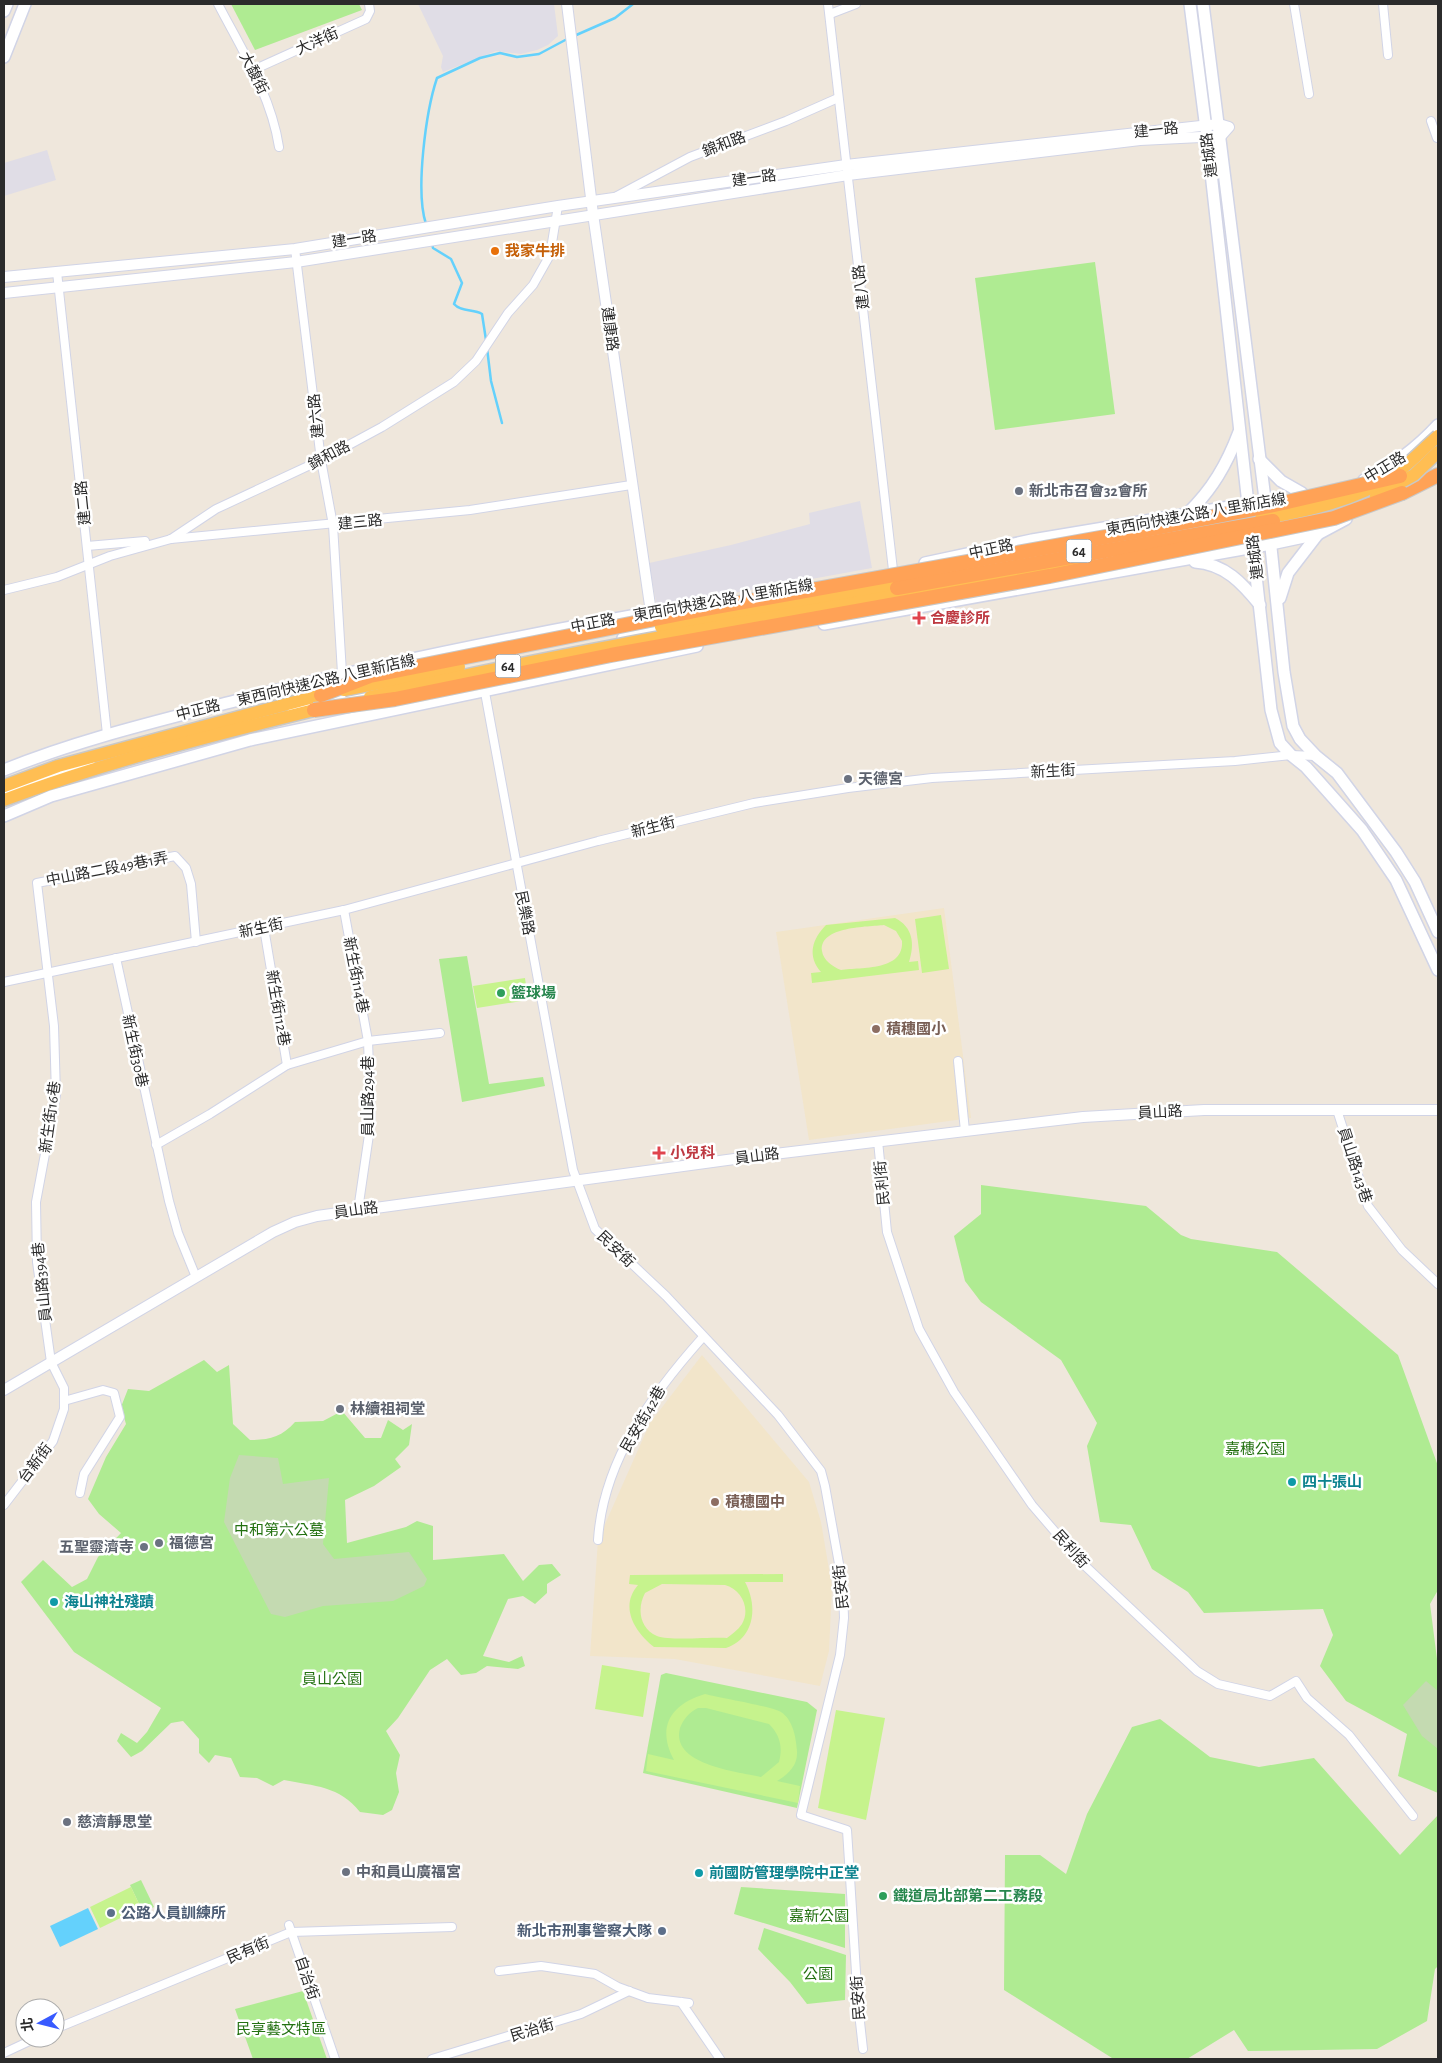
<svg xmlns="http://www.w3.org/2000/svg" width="1442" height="2063" viewBox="0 0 1442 2063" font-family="'Alegreya Sans','Noto Sans TC',sans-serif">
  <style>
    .industrial { fill: #e0dde6 }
    .education { fill: #f2e5ca }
    .green { fill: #afeb92 }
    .cemetery { fill: #c4dab1 }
    .pitch { fill: #c6f38d; fill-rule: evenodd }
    .water { fill: #64d1fc }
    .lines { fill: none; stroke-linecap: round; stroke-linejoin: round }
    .stream { stroke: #64d1fc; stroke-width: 2.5 }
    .minor-casing { stroke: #d1d4e6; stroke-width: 10 }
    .tertiary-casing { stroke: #d1d4e6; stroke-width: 12 }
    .secondary-casing { stroke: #d1d4e6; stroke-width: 14 }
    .trunk-casing { stroke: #c8c8c8; stroke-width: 15 }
    .motorway-casing { stroke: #c8c8c8; stroke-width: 16 }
    .minor { stroke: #fff; stroke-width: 8 }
    .tertiary { stroke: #fff; stroke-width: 10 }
    .secondary { stroke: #fff; stroke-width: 11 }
    .trunk { stroke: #ffbe53; stroke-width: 12 }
    .motorway { stroke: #ffa256; stroke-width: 14 }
    .trunk-bridge-casing { stroke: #c8c8c8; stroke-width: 15; stroke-linecap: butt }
    .motorway-bridge-casing { stroke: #c8c8c8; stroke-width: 16; stroke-linecap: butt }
    .trunk-bridge { stroke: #ffbe53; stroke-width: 12 }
    .motorway-bridge { stroke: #ffa256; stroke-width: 14 }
    .food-dot { fill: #e8710a; stroke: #fff; stroke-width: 2 }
    .worship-dot { fill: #6b7280; stroke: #fff; stroke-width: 2 }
    .health-dot { fill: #e0444e; stroke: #fff; stroke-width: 2 }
    .leisure-dot { fill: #2e9e5b; stroke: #fff; stroke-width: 2 }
    .education-dot { fill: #8d6e63; stroke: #fff; stroke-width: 2 }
    .culture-dot { fill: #0f9aa8; stroke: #fff; stroke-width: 2 }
    .service-dot { fill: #5c6f8a; stroke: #fff; stroke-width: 2 }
    .labels { text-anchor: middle; stroke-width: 5; stroke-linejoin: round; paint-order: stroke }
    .shield { fill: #fff; stroke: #6b6b6b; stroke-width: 1 }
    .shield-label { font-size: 14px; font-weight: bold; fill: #2b2b2b }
    .street-label { font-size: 15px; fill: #2b2b2b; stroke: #fff }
    .food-label { font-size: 15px; font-weight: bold; fill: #c56008; stroke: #fff; text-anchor: start }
    .worship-label { font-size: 15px; font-weight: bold; fill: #5b616d; stroke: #fff; text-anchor: start }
    .health-label { font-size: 15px; font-weight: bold; fill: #be3a42; stroke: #fff; text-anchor: start }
    .leisure-label { font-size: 15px; font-weight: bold; fill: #27864d; stroke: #fff; text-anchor: start }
    .education-label { font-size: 15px; font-weight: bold; fill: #785e54; stroke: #fff; text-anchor: start }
    .park-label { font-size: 15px; fill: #247112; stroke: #fff }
    .culture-label { font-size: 15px; font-weight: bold; fill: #0d838f; stroke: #fff; text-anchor: start }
    .service-label { font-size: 15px; font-weight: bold; fill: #4e5e75; stroke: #fff; text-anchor: start }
  </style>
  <rect width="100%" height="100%" fill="#efe7dc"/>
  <g class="industrial">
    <path d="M418 4H554L558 36 548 45 537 50 521 54 496 51 443 72 441 67 443 56Z"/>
    <path d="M47 150 56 180 4 196V163Z"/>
    <path d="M860 501 872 568 657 607 649 563 731 545 810 524 809 513Z"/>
  </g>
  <g class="education">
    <path d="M944 908 971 1118 809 1140 776 932Z"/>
    <path d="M702 1355 809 1482 821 1522 832 1587 829 1651 820 1686 675 1659 590 1656 598 1540 650 1423Z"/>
  </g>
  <g class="green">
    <path d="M231 4H359L362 10 255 50Z"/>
    <path d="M1095 262 1115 414 995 430 975 278Z"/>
    <path d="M467 956 489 1084 543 1077 545 1086 462 1102 439 959Z"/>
    <path d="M981 1185 1146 1206 1181 1235 1191 1239 1277 1252 1398 1355 1438 1466V1590L1430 1604 1438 1667V1793L1398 1776 1407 1734 1346 1701 1320 1666 1333 1635 1323 1609 1204 1613 1188 1592 1152 1569 1131 1525 1100 1522 1087 1446 1097 1423 1061 1360 981 1302 965 1281 954 1236 981 1214Z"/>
    <path d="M204 1360 217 1372 229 1365 233 1424 250 1440C269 1440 282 1437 295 1422L323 1421 342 1411 365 1438H381L388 1420 403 1430 412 1424 409 1445 395 1459 401 1467 374 1486 345 1500 347 1543 406 1527 417 1521 433 1526V1560L504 1554 523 1581 539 1565 552 1564 561 1575 547 1584V1593L535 1604 523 1596 508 1599 483 1656 509 1662 522 1656 525 1666 518 1669 487 1666 476 1673 461 1675 447 1659 430 1670 398 1718 386 1731 400 1755 396 1773 399 1792 392 1810 383 1815 360 1812C340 1786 314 1786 284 1780L273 1786 257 1778 240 1777 231 1758 215 1755 209 1763 199 1753V1739L183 1721 171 1723 142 1751 131 1757 117 1741 121 1733 137 1743 147 1732 161 1708 74 1652 21 1582 43 1560 72 1587 87 1579 98 1557 121 1533 99 1514 88 1499 106 1457 126 1424 121 1407 128 1389 149 1391Z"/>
    <path d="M666 1673 807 1702 817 1710 797 1808 643 1773 661 1675Z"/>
    <path d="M1160 1719 1210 1757 1259 1767 1314 1758 1400 1855 1438 1815V1966L1435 1969 1427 2021 1377 2049 1248 2051 1234 2030 1187 2059H1118L1112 2058 1004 1990 1005 1855H1040L1066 1874 1087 1814 1132 1727Z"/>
    <path d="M141 1880 154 1907 143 1912 130 1885Z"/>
    <path d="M741 1887 845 1894V1948L734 1914Z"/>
    <path d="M764 1928 846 1955 845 2000 807 2004 790 1982 758 1949Z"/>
    <path d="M303 1991 327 2059H253L235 2009Z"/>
  </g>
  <g class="cemetery">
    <path d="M239 1455 278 1458 283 1484 329 1478 323 1544 334 1559 409 1552 427 1579 424 1586 393 1601 323 1606 285 1617 271 1614 224 1522 230 1478Z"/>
    <path d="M1426 1681 1438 1691V1749L1422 1736 1403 1705Z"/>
  </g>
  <g class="pitch">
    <path d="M941 915 949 969 922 973 915 919Z"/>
    <path d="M895 918C913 927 915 944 909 962L918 961 919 970 812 983 811 973 821 972C807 956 812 939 826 925ZM884 925 896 931 902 941C904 971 862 967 841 970 833 967 823 960 822 951 819 926 868 927 884 925Z"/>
    <path d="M525 978 528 1000 477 1008 473 986Z"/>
    <path d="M783 1574V1582H745C758 1606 755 1638 726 1648L654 1647C635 1632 619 1607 638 1585L629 1584 630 1575ZM662 1584 725 1585C741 1589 751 1608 742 1624 738 1630 732 1634 727 1638 711 1637 669 1641 657 1636 639 1628 637 1608 645 1593Z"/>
    <path d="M602 1665 650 1673 643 1717 595 1709Z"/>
    <path d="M705 1694C720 1698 770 1706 781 1712 793 1720 796 1737 797 1751 798 1765 789 1774 777 1781L800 1786 798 1803 646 1771 648 1754 674 1760C656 1727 671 1704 705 1694ZM698 1708H706L769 1724C780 1735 783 1747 779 1762L761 1777C738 1772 670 1765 680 1728 683 1720 689 1712 698 1708Z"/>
    <path d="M836 1710 885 1718 866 1820 818 1808Z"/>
    <path d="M131 1887 141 1908 100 1928 90 1907Z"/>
  </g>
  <path class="water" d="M88 1908 98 1929 60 1947 50 1926Z"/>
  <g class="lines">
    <g class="stream">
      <path d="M574 36 615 18 633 4"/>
      <path d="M426 224C415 191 426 111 437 78L480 58 500 53 517 57 539 54 569 38"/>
      <path d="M432 244 433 248 451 259 462 283 454 304C461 312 474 309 482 314L486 340"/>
      <path d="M487 348 491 381 502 423"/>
    </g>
    <g class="minor-casing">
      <g id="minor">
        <path d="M218 4C242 50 271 95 279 147"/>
        <path d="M828 4 893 570"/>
        <path d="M1294 4 1309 94"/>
        <path d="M1383 4 1388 55"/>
        <path d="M830 14 856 4"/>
        <path d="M253 70 366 19 370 11 369 4"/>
        <path d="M1431 121 1437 138"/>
        <path d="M617 196 690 157 786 121 838 98"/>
        <path d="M295 249 321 460 333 525 342 673"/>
        <path d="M57 272 107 734"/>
        <path d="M171 539 470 510 631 485"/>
        <path d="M87 546 145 541"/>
        <path d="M4 590 57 577 110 556 171 539 216 509 321 460 382 427 454 382 476 361 508 313 533 285 550 255 558 206"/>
        <path d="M484 687 573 1170 595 1229 666 1296 778 1415 821 1471 825 1486 843 1586 844 1618 840 1655 801 1815 847 1830 858 2004 863 2049"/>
        <path d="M344 910 368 1041 371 1121 358 1210"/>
        <path d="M264 928 287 1065 368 1041 440 1033"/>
        <path d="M116 958 169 1201 178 1233 196 1277"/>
        <path d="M4 982 344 910 598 841 754 803 848 788 932 778 1235 761 1291 755 1316 756"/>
        <path d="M958 1061 965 1131"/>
        <path d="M1337 1110 1368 1206 1402 1250 1438 1284"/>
        <path d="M878 1141 887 1232 919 1329 954 1392 1032 1505 1082 1563 1197 1671 1218 1684 1270 1696 1296 1681 1307 1698 1349 1735 1413 1816"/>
        <path d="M156 1145 210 1114 287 1065"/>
        <path d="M64 1401 103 1390 114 1393 120 1417 84 1474 80 1493"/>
        <path d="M4 1505 53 1441 64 1409V1388L51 1362 37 1262 36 1202 56 1095 54 1026 37 883 175 856 186 868 191 884 196 942"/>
        <path d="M598 1540C603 1461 652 1394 703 1337"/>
        <path d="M289 1925 335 2059"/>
        <path d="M499 1971 541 1966 595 1974 618 1987 648 1998 689 2003"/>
        <path d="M681 2002 720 2059"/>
        <path d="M55 2029 291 1932 452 1927"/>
        <path d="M4 2053 36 2038"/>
        <path d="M432 2059 581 2014 629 1991"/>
      </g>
    </g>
    <g class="tertiary-casing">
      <g id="tertiary">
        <path d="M567 4 593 214 652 619"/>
        <path d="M4 277 295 249 558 206 846 165 1219 124 1229 127 1221 136 1140 140 848 175 296 262 4 293"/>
        <path d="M4 1390 273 1232 295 1222 317 1216 749 1157 1083 1117 1204 1110H1438"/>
      </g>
    </g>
    <g class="secondary-casing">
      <g id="secondary">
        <path d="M1190 4 1207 137 1271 710 1280 743 1291 755 1306 767 1362 830 1396 880 1438 970"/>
        <path d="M1203 4 1267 515"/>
        <path d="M4 11 7 4"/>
        <path d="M4 57 25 4"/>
        <path d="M1259 459 1281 481 1302 493"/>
        <path d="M1364 480C1393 466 1417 448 1438 425"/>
        <path d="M1187 514C1212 490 1227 464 1239 432"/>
        <path d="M1270 538 1284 672 1293 726 1300 739 1316 756 1337 773 1396 852 1415 882 1438 932"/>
        <path d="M1195 562C1225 564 1242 583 1260 605"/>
        <path d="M925 563 1032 540 1229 507"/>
        <path d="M1280 598 1288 573 1318 534"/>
        <path d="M824 624 1271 544 1318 534 1346 519"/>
        <path d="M623 638 654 632"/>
        <path d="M293 709 377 689"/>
        <path d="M4 770C78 740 154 722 231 702 383 662 538 632 693 605"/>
        <path d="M4 793 89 763"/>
        <path d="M4 816 51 796 250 740 697 646"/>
      </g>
    </g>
    <g class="trunk-casing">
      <g id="trunk">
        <path d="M4 786 58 766 321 695"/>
        <path d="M4 800C105 762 209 736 314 710"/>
      </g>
    </g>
    <g class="motorway-casing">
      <path id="motorway" d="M1287 519 1300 518 1360 501 1402 493 1438 475"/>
    </g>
    <use href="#minor" class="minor"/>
    <use href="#tertiary" class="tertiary"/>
    <use href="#secondary" class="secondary"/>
    <use href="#trunk" class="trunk"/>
    <use href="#motorway" class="motorway"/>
    <g class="trunk-bridge-casing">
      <g id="trunk-bridge">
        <path d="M1376 496 1414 475 1438 452"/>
        <path d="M1261 519C1307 511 1355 501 1395 474 1410 463 1424 448 1438 436"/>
        <path d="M661 627 907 583"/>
        <path d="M344 690 459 667"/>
        <path d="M370 697C607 641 847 606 1087 562"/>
      </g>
    </g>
    <g class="motorway-bridge-casing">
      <g id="motorway-bridge">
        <path d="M897 588 1273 521"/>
        <path d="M321 695 370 676 700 610 1150 529 1274 505 1400 476"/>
        <path d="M314 710 395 699 611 655 1050 576 1334 518 1402 493"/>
      </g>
    </g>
    <use href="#trunk-bridge" class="trunk-bridge"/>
    <use href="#motorway-bridge" class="motorway-bridge"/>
  </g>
  <circle class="food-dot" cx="495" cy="251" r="5"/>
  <g class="worship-dot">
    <circle cx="1019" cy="491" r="5"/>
    <circle cx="848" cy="779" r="5"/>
    <circle cx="340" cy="1409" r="5"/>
    <circle cx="159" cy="1543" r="5"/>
    <circle cx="144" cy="1547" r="5"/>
    <circle cx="67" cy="1822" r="5"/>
    <circle cx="346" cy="1872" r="5"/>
  </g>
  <g class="health-dot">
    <path d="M916.5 610.5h5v5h5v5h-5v5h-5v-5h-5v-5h5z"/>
    <path d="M656.5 1145.5h5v5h5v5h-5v5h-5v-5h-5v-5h5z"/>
  </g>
  <g class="leisure-dot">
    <circle cx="501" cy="993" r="5"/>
    <circle cx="883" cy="1896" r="5"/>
  </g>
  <g class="education-dot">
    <circle cx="876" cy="1029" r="5"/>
    <circle cx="715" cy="1502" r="5"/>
  </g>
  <g class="culture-dot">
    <circle cx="1292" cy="1482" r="5"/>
    <circle cx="54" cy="1602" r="5"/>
    <circle cx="699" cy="1873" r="5"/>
  </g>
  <g class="service-dot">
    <circle cx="111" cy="1913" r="5"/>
    <circle cx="662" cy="1931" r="5"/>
  </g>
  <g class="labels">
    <g class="shield">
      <rect x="1066.5" y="539.5" width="25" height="23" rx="4"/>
      <rect x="495.5" y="654.5" width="25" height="23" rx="4"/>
    </g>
    <g class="shield-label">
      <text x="1079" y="556">64</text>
      <text x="508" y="671">64</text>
    </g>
    <g class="street-label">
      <text transform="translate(317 41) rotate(-24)" y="5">大洋街</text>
      <text transform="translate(254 73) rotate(63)" y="5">大馥街</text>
      <text transform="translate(1156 130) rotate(-6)" y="5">建一路</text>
      <text transform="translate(724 144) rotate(-21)" y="5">錦和路</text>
      <text transform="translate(1209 155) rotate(-97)" y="5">連城路</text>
      <text transform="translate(754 178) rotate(-8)" y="5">建一路</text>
      <text transform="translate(354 239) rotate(-9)" y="5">建一路</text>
      <text transform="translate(861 287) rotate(-97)" y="5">建八路</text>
      <text transform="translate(610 329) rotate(82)" y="5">建康路</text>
      <text transform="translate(316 416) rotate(-96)" y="5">建六路</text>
      <text transform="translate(329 455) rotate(-28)" y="5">錦和路</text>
      <text transform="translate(1385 467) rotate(-31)" y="5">中正路</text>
      <text transform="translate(83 503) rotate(-96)" y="5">建二路</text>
      <text transform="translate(1196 514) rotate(-10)" y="5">東西向快速公路 八里新店線</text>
      <text transform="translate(360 522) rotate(-6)" y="5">建三路</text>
      <text transform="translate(991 549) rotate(-12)" y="5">中正路</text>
      <text transform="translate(1255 557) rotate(-97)" y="5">連城路</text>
      <text transform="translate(723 600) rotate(-10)" y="5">東西向快速公路 八里新店線</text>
      <text transform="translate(593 623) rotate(-11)" y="5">中正路</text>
      <text transform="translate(326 680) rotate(-13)" y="5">東西向快速公路 八里新店線</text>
      <text transform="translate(198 710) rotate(-14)" y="5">中正路</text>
      <text transform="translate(1053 771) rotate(-3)" y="5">新生街</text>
      <text transform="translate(653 827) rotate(-14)" y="5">新生街</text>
      <text transform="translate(107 869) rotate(-11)" y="5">中山路二段49巷1弄</text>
      <text transform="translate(525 913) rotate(79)" y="5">民樂路</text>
      <text transform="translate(261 928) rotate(-12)" y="5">新生街</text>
      <text transform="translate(356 975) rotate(79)" y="5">新生街114巷</text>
      <text transform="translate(278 1008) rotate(80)" y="5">新生街112巷</text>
      <text transform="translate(135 1051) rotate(78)" y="5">新生街30巷</text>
      <text transform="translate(368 1096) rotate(-90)" y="5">員山路294巷</text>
      <text transform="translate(1160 1112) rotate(-3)" y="5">員山路</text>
      <text transform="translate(50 1117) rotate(-82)" y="5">新生街16巷</text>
      <text transform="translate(757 1156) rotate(-7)" y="5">員山路</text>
      <text transform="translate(1355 1165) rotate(72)" y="5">員山路143巷</text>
      <text transform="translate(882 1183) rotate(-95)" y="5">民利街</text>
      <text transform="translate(356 1210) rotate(-8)" y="5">員山路</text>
      <text transform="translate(616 1249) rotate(44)" y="5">民安街</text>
      <text transform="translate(42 1282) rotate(-96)" y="5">員山路394巷</text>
      <text transform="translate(643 1419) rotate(-60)" y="5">民安街42巷</text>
      <text transform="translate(35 1463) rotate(-53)" y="5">台新街</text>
      <text transform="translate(1071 1549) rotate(48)" y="5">民利街</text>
      <text transform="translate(841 1587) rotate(-96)" y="5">民安街</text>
      <text transform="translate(248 1950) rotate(-23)" y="5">民有街</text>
      <text transform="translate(307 1978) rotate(71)" y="5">自治街</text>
      <text transform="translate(858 1998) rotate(-94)" y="5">民安街</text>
      <text transform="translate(532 2030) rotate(-17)" y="5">民治街</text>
    </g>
    <g class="food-label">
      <text x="505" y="256">我家牛排</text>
    </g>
    <g class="worship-label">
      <text x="1029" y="496">新北市召會32會所</text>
      <text x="858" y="784">天德宮</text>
      <text x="350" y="1414">林續祖祠堂</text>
      <text x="169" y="1548">福德宮</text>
      <text x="134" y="1552" text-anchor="end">五聖靈濟寺</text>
      <text x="77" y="1827">慈濟靜思堂</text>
      <text x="356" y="1877">中和員山廣福宮</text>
    </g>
    <g class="health-label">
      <text x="930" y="623">合慶診所</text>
      <text x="670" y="1158">小兒科</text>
    </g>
    <g class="leisure-label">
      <text x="511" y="998">籃球場</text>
      <text x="893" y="1901">鐵道局北部第二工務段</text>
    </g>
    <g class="education-label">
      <text x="886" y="1034">積穗國小</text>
      <text x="725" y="1507">積穗國中</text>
    </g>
    <g class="park-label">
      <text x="1255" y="1454">嘉穗公園</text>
      <text x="279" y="1535">中和第六公墓</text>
      <text x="332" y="1684">員山公園</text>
      <text x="819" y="1921">嘉新公園</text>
      <text x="818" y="1979">公園</text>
      <text x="281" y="2034">民享藝文特區</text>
    </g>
    <g class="culture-label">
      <text x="1302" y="1487">四十張山</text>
      <text x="64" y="1607">海山神社殘蹟</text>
      <text x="709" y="1878">前國防管理學院中正堂</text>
    </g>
    <g class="service-label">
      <text x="121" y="1918">公路人員訓練所</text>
      <text x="652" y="1936" text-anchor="end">新北市刑事警察大隊</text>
    </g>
  </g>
  <rect width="1442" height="2063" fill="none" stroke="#2b2b2b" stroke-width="10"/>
  <g transform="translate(40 2023) rotate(263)"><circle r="24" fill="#ffffff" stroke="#aaaaaa"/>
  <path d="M0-4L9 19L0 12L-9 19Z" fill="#385aff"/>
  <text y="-8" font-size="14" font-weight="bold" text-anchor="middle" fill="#2b2b2b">北</text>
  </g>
</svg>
